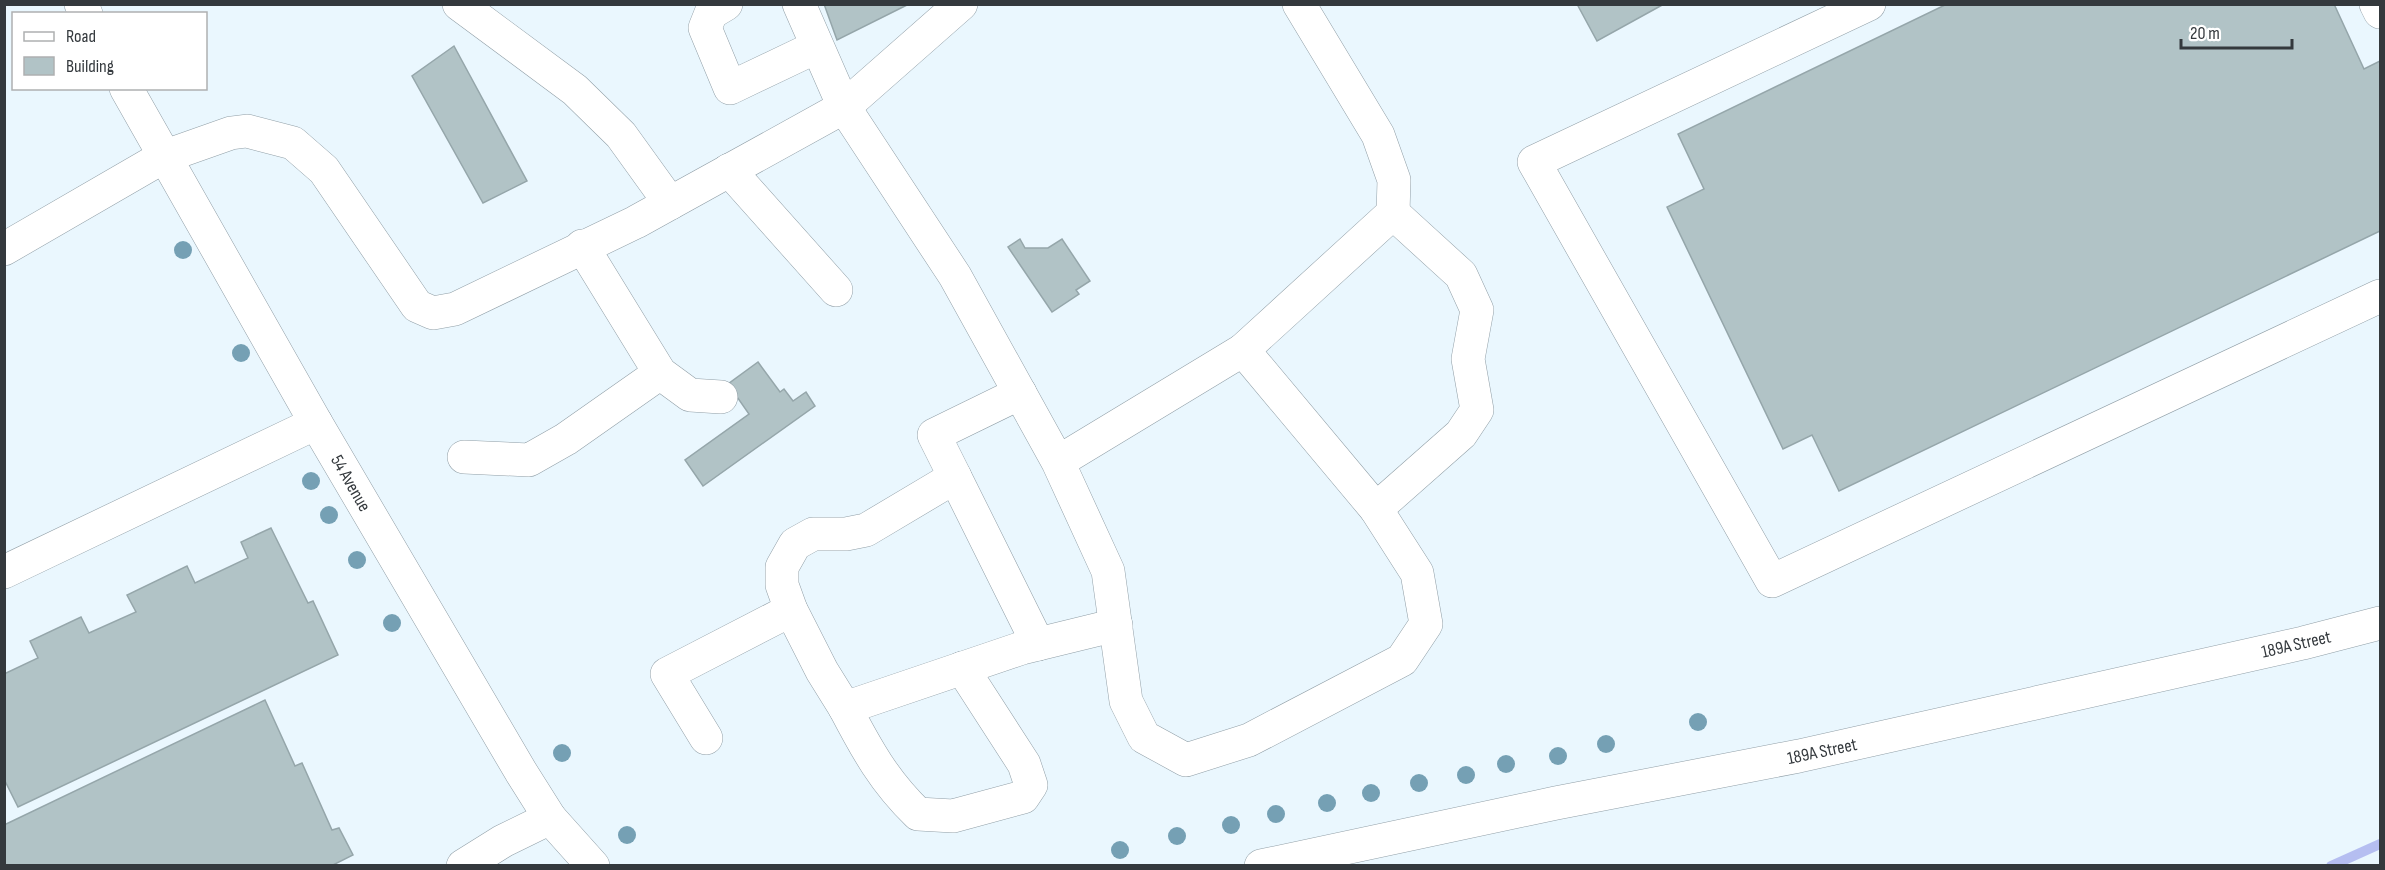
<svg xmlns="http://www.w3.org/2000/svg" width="2385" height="870" viewBox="0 0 2385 870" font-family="'Sofia Sans Condensed',sans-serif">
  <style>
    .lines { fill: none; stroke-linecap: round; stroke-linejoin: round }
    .stream { stroke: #b5bef1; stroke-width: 10 }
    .building { fill: #b1c3c6; stroke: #95a6aa; stroke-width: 1.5 }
    .minor-casing { stroke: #919fa7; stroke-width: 34 }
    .minor { stroke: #fff; stroke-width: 33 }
    .tree { fill: #75a0b4 }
    .labels { text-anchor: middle; stroke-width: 6; stroke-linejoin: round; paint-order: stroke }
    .street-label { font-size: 18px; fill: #34393d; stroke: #fff }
  </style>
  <rect width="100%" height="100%" fill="#eaf7fe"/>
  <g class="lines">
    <path class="stream" d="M2331 866 2380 844"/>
  </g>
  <g class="building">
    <path d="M824 4H909L837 40Z"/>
    <path d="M1577 4H1664L1597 41Z"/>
    <path d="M1947 4H2334L2364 69 2380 61V231L1839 491 1812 435 1783 449 1667 207 1704 189 1678 134Z"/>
    <path d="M454 46 527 181 483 203 412 76Z"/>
    <path d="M1020 239 1025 248H1048L1062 239 1090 281 1076 290 1079 294 1052 312 1008 247Z"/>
    <path d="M758 362 780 392 784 389 793 401 806 392 815 406 703 486 685 460 749 414 728 384Z"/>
    <path d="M271 528 308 603 313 601 338 655 18 807 4 779V674L38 658 30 641 81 617 89 633 136 612 127 595 187 566 195 583 248 558 241 542Z"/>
    <path d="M265 700 295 766 302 763 332 830 339 828 353 855 331 866H4V825Z"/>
  </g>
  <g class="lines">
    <g class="minor-casing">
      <g id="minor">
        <path d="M81 4 86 14"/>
        <path d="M459 4 575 90 621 135 670 203"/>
        <path d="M726 4 711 13 705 28 730 88 816 47"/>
        <path d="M799 4 844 107 955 276 1058 462 1108 571 1126 701 1144 737 1186 760 1249 740 1402 660 1426 624 1417 573 1376 509 1243 350 1058 462"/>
        <path d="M1869 4 1534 162 1772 581 2380 296"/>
        <path d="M2376 4 2380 12"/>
        <path d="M126 88 316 423 521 772 550 818 593 866"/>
        <path d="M729 170 836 290"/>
        <path d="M582 246 660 373 690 395 721 397"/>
        <path d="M4 249 163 157 231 133 247 131 293 143 324 170 417 306 433 313 455 309 636 222 844 107 961 4"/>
        <path d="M1243 350 1393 213 1394 180 1378 135 1299 4"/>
        <path d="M1020 393 934 435 955 477 866 530 846 534H813L795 544 782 567V585L791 610 822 671 845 708 1022 648 1116 625"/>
        <path d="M464 457 529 460 566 439 660 373"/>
        <path d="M955 477 1038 644"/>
        <path d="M1376 509 1461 434 1477 410 1468 359 1477 310 1461 275 1393 213"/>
        <path d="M4 572 316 423"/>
        <path d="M845 708C867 750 884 781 918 814L953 816 1023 797 1031 785 1024 764 962 668"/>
        <path d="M706 738 667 674 791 610"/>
        <path d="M463 866 503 841 550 818"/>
        <path d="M1261 866 1556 803 1799 756 2303 643 2380 623"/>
      </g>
    </g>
    <use href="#minor" class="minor"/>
  </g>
  <g class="tree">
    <circle cx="183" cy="250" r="9"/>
    <circle cx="241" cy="353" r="9"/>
    <circle cx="311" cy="481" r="9"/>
    <circle cx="329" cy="515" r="9"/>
    <circle cx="357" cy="560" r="9"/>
    <circle cx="392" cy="623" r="9"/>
    <circle cx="1698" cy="722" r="9"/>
    <circle cx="1606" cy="744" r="9"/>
    <circle cx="562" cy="753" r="9"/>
    <circle cx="1558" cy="756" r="9"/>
    <circle cx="1506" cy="764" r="9"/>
    <circle cx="1466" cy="775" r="9"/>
    <circle cx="1419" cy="783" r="9"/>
    <circle cx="1371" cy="793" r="9"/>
    <circle cx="1327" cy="803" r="9"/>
    <circle cx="1276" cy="814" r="9"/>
    <circle cx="1231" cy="825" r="9"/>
    <circle cx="627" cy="835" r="9"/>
    <circle cx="1177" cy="836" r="9"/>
    <circle cx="1120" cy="850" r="9"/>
  </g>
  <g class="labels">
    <g class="street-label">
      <text transform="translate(351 483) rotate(60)" y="6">54 Avenue</text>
      <text transform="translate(2296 644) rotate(-13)" y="6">189A Street</text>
      <text transform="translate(1822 751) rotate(-12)" y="6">189A Street</text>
    </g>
  </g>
  <rect width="2385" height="870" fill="none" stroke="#34393d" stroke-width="12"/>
  <rect x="12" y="12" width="195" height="78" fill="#ffffff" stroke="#aeb0b1" stroke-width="1.5"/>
  <rect x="24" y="32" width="30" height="9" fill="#ffffff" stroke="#aeb0b1" stroke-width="1.5"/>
  <text x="66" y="42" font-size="18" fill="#34393d">Road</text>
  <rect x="24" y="57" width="30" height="18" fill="#b1c3c6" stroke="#aeb0b1" stroke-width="1.5"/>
  <text x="66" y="72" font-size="18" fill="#34393d">Building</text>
  <path d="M2181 39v9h111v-9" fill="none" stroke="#34393d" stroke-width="3"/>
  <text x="2190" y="39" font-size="18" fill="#34393d" stroke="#ffffff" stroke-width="4.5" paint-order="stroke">20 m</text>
</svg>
